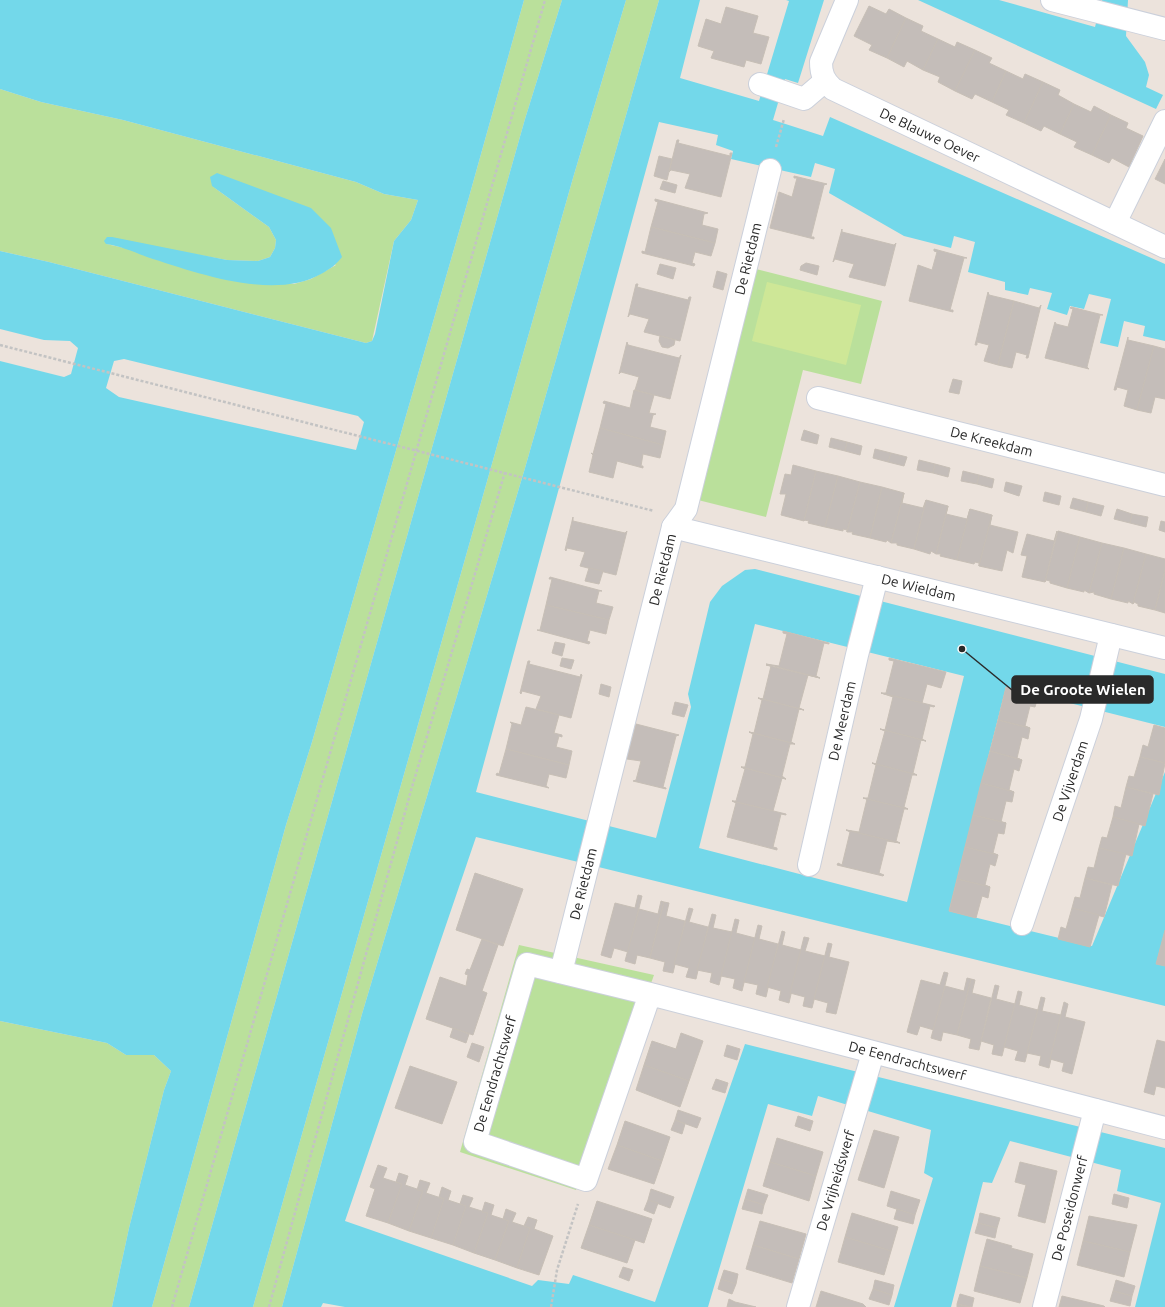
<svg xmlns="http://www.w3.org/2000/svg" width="1165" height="1307" viewBox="0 0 1165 1307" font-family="Ubuntu,sans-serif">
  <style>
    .green { fill: #bae09b; fill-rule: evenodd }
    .pitch { fill: #cee797 }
    .water { fill: #73d8ea; fill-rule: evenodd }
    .building { fill: #c4bdb9; stroke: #c7bfb6 }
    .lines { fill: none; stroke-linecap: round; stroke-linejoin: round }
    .minor-casing { stroke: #cbd0db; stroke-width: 24 }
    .path { stroke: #c3c3c3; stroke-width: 2.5; stroke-dasharray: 3 2; stroke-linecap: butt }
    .minor { stroke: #fff; stroke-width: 22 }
    .labels { text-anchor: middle; stroke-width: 3; stroke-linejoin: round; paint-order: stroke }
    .street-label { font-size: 14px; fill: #2a2a2a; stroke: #fff }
    .leader { fill: none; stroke: #2a2a2a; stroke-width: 1.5 }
    .callout-dot { fill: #2a2a2a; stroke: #fff; stroke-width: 1.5 }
    .callout { fill: #2a2a2a; stroke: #2a2a2a; stroke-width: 1.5 }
    .callout-label { font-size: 15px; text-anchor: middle; font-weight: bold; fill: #fff }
  </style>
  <rect width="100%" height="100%" fill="#ece3dc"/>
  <g class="green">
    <path d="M524 0H562L525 119 189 1307H152L286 825 312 742 469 197Z"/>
    <path d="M626 0H659L525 468 362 1014 282 1307H253L573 178Z"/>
    <path d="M0 89 41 102 123 120 356 182 384 194 418 200 411 220 394 241 372 341 366 343 49 262 0 251ZM212 186 336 265 311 279 294 284 106 244 183 252 227 260 258 261 270 257 275 248 276 240 269 227Z"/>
    <path d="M756 269 882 301 861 384 803 370 766 517 698 500Z"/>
    <path d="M519 945 654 975 576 1190 460 1152Z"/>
    <path d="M0 1021 107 1043 126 1055H154L171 1071 164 1090 129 1228 112 1307H0Z"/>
  </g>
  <path class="pitch" d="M767 282 861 305 846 365 752 341Z"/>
  <g class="water">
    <path d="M0 0H524L469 197 312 742 286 825 152 1307H112L129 1228 164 1090 171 1071 154 1055H126L107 1043 0 1021V361L64 377 71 374 78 348 70 341 44 340 0 329V251L49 262 366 343 372 341 375 334 394 241 411 220 418 200 384 194 356 182 123 120 41 102 0 89ZM124 359 358 416 364 422 356 450 119 397 106 388 114 361Z"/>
    <path d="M562 0H626L573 178 253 1307H189L525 119Z"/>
    <path d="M659 0H700L680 78 759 101 789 1 786 0H824L798 83 785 79 773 120 823 136 830 117 1165 264V341L1143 336 1145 326 1124 321 1118 347 1100 343 1111 299 1089 294 1084 309 1070 306 1067 315 1047 309 1052 293 1030 288 1028 295 1005 290V282L968 272 975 242 954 236 951 248 904 236 829 193 835 169 815 163 811 177 731 159 733 151 716 145 718 135 659 122 476 792 656 838 691 707 688 694 710 602 722 586 745 570 755 569 1165 674V727L1006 687 949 911 1092 946 1165 772V1006L476 837 345 1221 532 1286 538 1280 569 1284 573 1275 655 1302 745 1044 1165 1148V1307H1135L1161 1203 1117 1191 1121 1170 1010 1141 992 1183 983 1182 951 1307H894L933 1178 924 1173 931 1130 818 1096 812 1116 768 1104 708 1307H345L323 1303 321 1307H282L362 1014 525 468ZM755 624 964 676 907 902 699 848Z"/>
    <path d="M918 0H999L1095 27 1102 0H1128L1126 36 1145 62 1149 75 1146 87 1163 95 1156 109Z"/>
    <path d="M217 173 311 208 331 228 342 257C336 265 330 269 321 274 273 301 197 273 147 257 134 252 120 246 106 244L104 241 107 237H112L227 260 258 261 270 257 275 248 276 240 269 227 212 186 210 177Z"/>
  </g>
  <g class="building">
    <path d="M869 6 886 14 889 9 906 18 887 58 869 50 872 45 854 36Z"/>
    <path d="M726 7 758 16 753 33 769 37 761 64 746 60 744 67 711 58 714 51 698 46 706 19 721 24Z"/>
    <path d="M906 18 923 26 921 31 938 39 923 70 907 61 904 67 887 58Z"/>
    <path d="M938 39 955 47 957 42 975 50 955 91 938 82 940 77 923 70Z"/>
    <path d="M975 50 992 58 989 63 1006 71 992 102 975 94 972 99 955 91Z"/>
    <path d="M1006 71 1023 79 1025 74 1043 82 1024 123 1006 115 1009 110 992 102Z"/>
    <path d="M1043 82 1060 90 1058 95 1074 104 1060 134 1044 126 1041 131 1024 123Z"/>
    <path d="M1074 104 1091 112 1094 106 1111 115 1092 155 1074 147 1077 142 1060 134Z"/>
    <path d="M1111 115 1128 123 1126 128 1143 136 1129 167 1112 158 1109 163 1092 155Z"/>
    <path d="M677 140H679L678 143 730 156V153H732L721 197 685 188 690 174 671 170 669 172Z"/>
    <path d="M659 156 672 159 667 180 654 176Z"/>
    <path d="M1165 159V184L1155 179Z"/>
    <path d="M794 176 827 184 824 185 811 237H814V239L770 228 779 192 792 197 797 178H794Z"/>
    <path d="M663 181 677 185 675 193 660 189Z"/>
    <path d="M655 199 708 213 704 214 702 225 718 229 715 243 651 227 658 202 655 201Z"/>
    <path d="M651 227 715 243 711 256 695 252 692 263 695 264 694 266 642 253V251L645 252Z"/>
    <path d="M842 229V232L894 245 896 243 885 286 849 277 854 264 835 259 833 262Z"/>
    <path d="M934 249 967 258H964L950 310H953V312L909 301 918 265 932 270 937 252 934 251Z"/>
    <path d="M806 263 819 266 817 275 800 270 801 266Z"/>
    <path d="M660 264 676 268 673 279 657 274Z"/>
    <path d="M717 271 727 274 723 290 713 287Z"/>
    <path d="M636 284H638L637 287 688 300 689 297H691L680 341 644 332 649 319 630 314 628 317Z"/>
    <path d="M988 292 989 295 1014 301 998 365 984 361 989 345 977 342V345H975Z"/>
    <path d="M1014 301 1039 308 1041 305 1028 358H1026L1027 355 1016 352 1012 368 998 365Z"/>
    <path d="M1071 307 1103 315H1100L1087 367 1089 369 1045 358 1055 322 1056 324 1068 327 1073 309 1070 308Z"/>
    <path d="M660 336 675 340 674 345 668 348 662 347 659 341Z"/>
    <path d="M1128 337V340L1154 346 1137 410 1124 406 1128 390 1117 387 1116 390H1114Z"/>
    <path d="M627 342 628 345 679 358 681 355 670 399 635 390 639 377 621 372 619 374Z"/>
    <path d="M1154 346 1165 349V399L1155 397 1151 413 1137 410Z"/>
    <path d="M953 379 962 381 959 394 949 392Z"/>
    <path d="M634 390 654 395 649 413 656 414 653 415 650 427 666 431 663 445 600 428 606 404 603 403 604 401 630 408Z"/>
    <path d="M600 428 663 445 660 458 643 454 641 466H643V468L617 461 613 478 589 472 593 455 591 453 593 454Z"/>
    <path d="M804 430 819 435 817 444 801 440Z"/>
    <path d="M831 438 847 442 845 451 829 447Z"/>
    <path d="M847 442 862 446 860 455 845 451Z"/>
    <path d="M875 449 891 453 888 462 873 458Z"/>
    <path d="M891 453 907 457 904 466 888 462Z"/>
    <path d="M919 460 935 464 933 473 917 470Z"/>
    <path d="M935 464 950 468 948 477 933 473Z"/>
    <path d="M793 465 816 471 804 521 781 515 786 494H780L785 474 791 475Z"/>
    <path d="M816 471 838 476 825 527 808 523 809 521 804 520V521Z"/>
    <path d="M963 471 979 475 977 484 961 481Z"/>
    <path d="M979 475 994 479 992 488 977 484Z"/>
    <path d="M838 476 860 482 847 532V530L843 529V531L825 527Z"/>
    <path d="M860 482 882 487 870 538 852 534 853 532H847Z"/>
    <path d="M1006 482 1022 486 1019 496 1004 491Z"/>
    <path d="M882 487 904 493 891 543 887 540 886 542 870 538Z"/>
    <path d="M1045 492 1061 496 1059 505 1043 501Z"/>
    <path d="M904 493 902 503 923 508 926 500 914 549 897 545V543H891Z"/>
    <path d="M1073 498 1088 502 1086 512 1070 508Z"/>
    <path d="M926 500 948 506 936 554 931 551 930 554 914 549Z"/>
    <path d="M1088 502 1104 506 1101 516 1086 512Z"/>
    <path d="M948 506 946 514 967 519 970 509 957 560 940 556 941 554H936Z"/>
    <path d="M970 509 992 515 979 566V563L975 562 974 564 957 560Z"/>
    <path d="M1117 509 1132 514 1130 523 1114 519Z"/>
    <path d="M1132 514 1148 517 1146 527 1130 523Z"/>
    <path d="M992 515 990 525 1018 532 1013 553 1007 550 1002 571 979 566Z"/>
    <path d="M573 517V521L625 533 627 531 616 575 580 566 585 552 567 548 566 551 565 550Z"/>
    <path d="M1161 521 1165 522V532L1159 530Z"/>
    <path d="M1057 531 1045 582 1022 577 1027 556 1021 555 1027 534 1054 541Z"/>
    <path d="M1058 531 1080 537 1067 588 1050 583V581L1046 580 1045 582Z"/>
    <path d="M1080 537 1102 543 1089 593 1084 590V592L1067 588Z"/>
    <path d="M1102 543 1124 548 1111 599 1094 594V592L1089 593Z"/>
    <path d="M1124 548 1146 554 1133 604 1128 601V603L1111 599Z"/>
    <path d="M1146 554 1165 559V570L1155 610 1138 606V604L1134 602 1133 604Z"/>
    <path d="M589 568 603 571 599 584 585 581Z"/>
    <path d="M1165 570V613L1155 610Z"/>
    <path d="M550 577 602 591H599L596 603 613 607 609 620 546 605 552 579H549Z"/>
    <path d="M546 605 609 620 606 634 590 630 587 641 590 642 589 644 537 630H540Z"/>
    <path d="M783 631 829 643V644L824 643 816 676 820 678 766 664 779 666 787 634 783 633Z"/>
    <path d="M555 642 565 644 562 656 552 653Z"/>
    <path d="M562 658 574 660 571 669 560 666Z"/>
    <path d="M889 658 946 672 941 688 927 684 922 703 881 693H886L894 661 889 660Z"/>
    <path d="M528 661H530L529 664 580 677 581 674 582 675 571 718 536 709 541 696 522 691 521 694 520 693Z"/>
    <path d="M766 665 820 678 808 675 799 708 804 710 758 698 763 699 771 666Z"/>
    <path d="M601 684 611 687 609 697 599 694Z"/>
    <path d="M1006 687 1038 696 1035 707 1030 706 1025 726 1030 728 998 720Z"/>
    <path d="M881 693 935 706 934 707 930 706 922 739 926 741 880 729 885 730 893 697Z"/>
    <path d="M758 698 804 710 799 709 791 742 795 744 749 732 754 733 762 700Z"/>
    <path d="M675 702 688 705 684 717 672 714Z"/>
    <path d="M526 707 559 715 554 733 562 735V737L559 736 556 747 572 751 569 765 506 749 512 724 510 722 521 725Z"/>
    <path d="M998 720 1030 728 1028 739 1022 737 1017 758 1022 760 990 751Z"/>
    <path d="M636 724 679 735 676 736 663 787 666 788V789L633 781 636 780 641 761 627 759Z"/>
    <path d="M1154 725 1165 728V763L1140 757 1143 745 1148 747Z"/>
    <path d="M880 729 926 741 921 740 913 773 917 775 872 763 876 764 885 731Z"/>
    <path d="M749 732 795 744H790L782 776 786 779 741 767H745L753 734Z"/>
    <path d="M506 749 569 765 566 778 549 774 546 786 549 788 496 775 497 773 499 774Z"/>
    <path d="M990 751 1022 760 1019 771 1014 769 1009 790 1014 792 981 783Z"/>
    <path d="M1140 757 1165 763 1159 795 1126 787 1129 776 1134 777Z"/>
    <path d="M872 763 917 775H912L904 807 908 809 863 798H868L876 765Z"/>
    <path d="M741 767 786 779 782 778 773 811 732 801H736L745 769Z"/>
    <path d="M981 783 1014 792 1012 802 1006 801 1001 822 1006 823 973 815Z"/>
    <path d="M1126 787 1153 794 1145 826 1113 817 1115 806 1121 808Z"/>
    <path d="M863 798 908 809H904L896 841 900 843 846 830 859 832 867 799Z"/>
    <path d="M732 801 786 814V815L781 814 773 847 777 848V850L727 837 736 803Z"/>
    <path d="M973 815 1006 823 1004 834 998 833 993 853 998 855 965 847Z"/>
    <path d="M1113 817 1139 824 1132 856 1099 848 1102 837 1107 838Z"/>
    <path d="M846 830 900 843 887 841 879 873 884 875 883 876 837 865 838 863 842 865 850 832Z"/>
    <path d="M965 847 998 855 995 866 990 864 985 885 990 887 957 879Z"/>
    <path d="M1099 848 1126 854 1118 886 1085 878 1088 867 1094 868Z"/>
    <path d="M475 873 523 889 503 946 456 930Z"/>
    <path d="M1085 878 1112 885 1104 917 1072 908 1075 897 1080 898Z"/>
    <path d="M957 879 990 887 988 898 982 896 976 918 949 911Z"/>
    <path d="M638 895 642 896 628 952 614 948 611 958 601 955 615 903 635 908Z"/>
    <path d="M661 901 664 902 650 958 637 955 635 964 625 961 639 909 658 914Z"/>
    <path d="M664 902 669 903 666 916 685 921 673 973 663 971 665 962 650 958Z"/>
    <path d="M689 908 693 909 689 922 708 927 696 979 686 977 689 968 674 964Z"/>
    <path d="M1072 908 1099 915 1090 947 1058 939 1061 927 1066 929Z"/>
    <path d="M712 914 716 915 713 928 732 932 719 985 710 982 712 973 697 970Z"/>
    <path d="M735 919 739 920 736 933 755 938 742 991 733 988 735 979 721 976Z"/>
    <path d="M758 925 762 926 759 939 778 944 766 997 756 994 758 985 744 982Z"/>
    <path d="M1165 930V966L1156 964Z"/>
    <path d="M782 931 785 932 782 945 801 950 789 1003 779 1000 781 991 767 987Z"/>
    <path d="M804 937 809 938 805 951 825 956 812 1008 803 1006 805 997 790 993Z"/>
    <path d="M482 939 498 945 482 991 487 993 473 1035 426 1019 440 977 466 986 468 975 465 974 467 969 470 970Z"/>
    <path d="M828 943 832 944 829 957 849 962 836 1014 826 1012 828 1003 814 999Z"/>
    <path d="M944 972 948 973 934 1030 920 1026 917 1035 907 1032 921 980 940 985Z"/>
    <path d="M967 978 971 979 957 1035 943 1032 941 1041 931 1038 945 986 964 991Z"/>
    <path d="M971 979 975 980 972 993 991 998 979 1050 969 1048 971 1039 957 1035Z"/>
    <path d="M995 985 999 986 996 999 1015 1004 1002 1056 992 1054 994 1045 981 1041Z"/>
    <path d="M1018 991 1022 992 1019 1005 1038 1010 1025 1062 1015 1060 1018 1051 1004 1047Z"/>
    <path d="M1041 997 1045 998 1042 1011 1061 1015 1049 1068 1039 1065 1041 1056 1027 1053Z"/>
    <path d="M1064 1002 1068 1004 1065 1017 1085 1022 1072 1074 1062 1071 1064 1063 1050 1059Z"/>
    <path d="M453 1028 469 1034 466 1043 450 1037Z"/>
    <path d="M681 1033 703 1041 689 1081 644 1065 652 1041 676 1049Z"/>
    <path d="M1157 1040 1165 1042V1088L1156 1086 1154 1095 1144 1092Z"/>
    <path d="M472 1043 484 1047 479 1062 467 1057Z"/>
    <path d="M727 1045 740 1049 737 1060 724 1056Z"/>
    <path d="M644 1065 689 1081 680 1107 636 1090Z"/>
    <path d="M410 1066 457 1082 442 1124 395 1108Z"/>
    <path d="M716 1079 728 1083 725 1093 712 1089Z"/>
    <path d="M678 1110 701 1118 697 1128 675 1120Z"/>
    <path d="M798 1116 813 1121 810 1131 795 1126Z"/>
    <path d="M675 1120 685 1124 682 1134 671 1130Z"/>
    <path d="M625 1121 670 1137 662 1161 617 1145Z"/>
    <path d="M874 1130 899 1137 884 1188 858 1180Z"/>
    <path d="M777 1138 823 1152 816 1176 770 1162Z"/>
    <path d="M617 1145 662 1161 654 1184 608 1169Z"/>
    <path d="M770 1162 816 1176 809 1201 763 1186Z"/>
    <path d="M1020 1162 1057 1171 1045 1223 1018 1216 1026 1185 1015 1182Z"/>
    <path d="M378 1165 387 1168 383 1178 402 1184 388 1223 366 1216 375 1189 370 1187Z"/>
    <path d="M399 1173 408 1176 405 1185 423 1191 409 1231 388 1223 402 1184 396 1182Z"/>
    <path d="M420 1180 430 1183 426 1193 444 1199 431 1238 409 1231 423 1191 417 1190Z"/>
    <path d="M442 1187 451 1191 448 1200 466 1206 453 1245 431 1238 444 1199 439 1197Z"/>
    <path d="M651 1189 674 1197 670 1208 648 1200Z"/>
    <path d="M748 1189 768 1195 764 1205 745 1199Z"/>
    <path d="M891 1191 920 1200 915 1215 887 1206Z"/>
    <path d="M1114 1194 1129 1198 1127 1208 1112 1204Z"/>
    <path d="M463 1195 473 1198 469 1207 488 1213 474 1253 453 1245 466 1206 460 1204Z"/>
    <path d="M745 1199 764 1205 762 1214 742 1209Z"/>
    <path d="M648 1200 658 1203 654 1214 644 1210Z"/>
    <path d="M597 1201 652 1219 644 1243 589 1225Z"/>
    <path d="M485 1202 494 1205 491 1215 509 1221 495 1260 474 1253 488 1213 482 1212Z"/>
    <path d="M506 1209 516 1213 512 1222 530 1228 517 1268 495 1260 509 1221 503 1219Z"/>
    <path d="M897 1209 915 1215 913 1224 894 1219Z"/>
    <path d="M852 1213 898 1227 891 1251 845 1237Z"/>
    <path d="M980 1213 1000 1218 997 1228 978 1223Z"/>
    <path d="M1089 1216 1137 1225 1130 1252 1083 1241Z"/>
    <path d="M528 1217 537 1220 534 1229 553 1236 539 1275 517 1268 530 1228 524 1226Z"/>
    <path d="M760 1221 806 1234 799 1259 753 1245Z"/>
    <path d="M978 1223 997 1228 995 1238 975 1233Z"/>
    <path d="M589 1225 635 1240 627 1263 581 1248Z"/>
    <path d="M845 1237 891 1251 884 1275 838 1262Z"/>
    <path d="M987 1239 1012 1246 1011 1248 1033 1254 1027 1278 980 1266Z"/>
    <path d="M1083 1241 1130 1252 1124 1277 1077 1265Z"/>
    <path d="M753 1245 799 1259 792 1283 746 1269Z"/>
    <path d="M980 1266 1027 1278 1020 1303 974 1291Z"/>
    <path d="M623 1267 633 1270 629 1281 619 1277Z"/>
    <path d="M724 1270 738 1274 736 1284 721 1279Z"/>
    <path d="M721 1279 736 1284 732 1294 718 1289Z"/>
    <path d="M875 1280 894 1285 892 1295 873 1289Z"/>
    <path d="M1116 1280 1135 1286 1132 1296 1113 1291Z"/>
    <path d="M873 1289 892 1295 889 1305 869 1299Z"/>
    <path d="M821 1291 863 1304 866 1307H816Z"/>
    <path d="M1113 1291 1132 1296 1130 1306 1110 1301Z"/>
    <path d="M960 1294 974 1298 972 1307 957 1304Z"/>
    <path d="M1062 1296 1104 1306 1105 1307H1059Z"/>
    <path d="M729 1299 735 1302 756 1307H727Z"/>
    <path d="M957 1304 969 1307H957Z"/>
  </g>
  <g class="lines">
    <g class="minor-casing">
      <g id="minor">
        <path id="s1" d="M847 0 821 62C821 74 824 81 833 89L1165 247"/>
        <path d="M1052 0 1165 29"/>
        <path d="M760 84 804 99 825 81"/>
        <path d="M1115 223 1165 121"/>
        <path id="s2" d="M818 398 1165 485"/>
        <path id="s3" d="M673 527 1165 648"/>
        <path id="s4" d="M809 865 857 655 877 577"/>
        <path id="s5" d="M1022 924 1091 719 1111 635"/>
        <path id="s6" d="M561 972 673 527 686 509 770 170"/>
        <path id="s7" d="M650 994 586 1180 475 1142 527 964 650 994 1165 1128"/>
        <path id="s8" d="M798 1307 873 1053"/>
        <path id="s9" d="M1044 1307 1095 1110"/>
      </g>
    </g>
    <g class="path">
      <path d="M776 147 784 119"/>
      <path d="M0 345 654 511"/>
      <path d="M172 1307 545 0"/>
      <path d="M269 1307 410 794 505 472"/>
      <path d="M551 1307 557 1270 578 1204"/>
    </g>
    <use href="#minor" class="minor"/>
  </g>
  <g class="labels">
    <g class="street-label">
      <text dy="5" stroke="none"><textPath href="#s1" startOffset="205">De Blauwe Oever</textPath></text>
      <text dy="5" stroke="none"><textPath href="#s6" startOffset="739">De Rietdam</textPath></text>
      <text dy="5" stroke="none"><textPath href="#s2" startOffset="179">De Kreekdam</textPath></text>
      <text dy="5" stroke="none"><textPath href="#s6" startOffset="415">De Rietdam</textPath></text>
      <text dy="5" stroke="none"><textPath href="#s3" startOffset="253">De Wieldam</textPath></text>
      <text dy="5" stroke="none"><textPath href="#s4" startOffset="148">De Meerdam</textPath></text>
      <text dy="5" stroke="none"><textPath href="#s5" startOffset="151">De Vijverdam</textPath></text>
      <text dy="5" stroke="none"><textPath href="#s6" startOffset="91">De Rietdam</textPath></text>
      <text dy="5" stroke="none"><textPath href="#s7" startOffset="892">De Eendrachtswerf</textPath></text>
      <text dy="5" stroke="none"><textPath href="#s7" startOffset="385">De Eendrachtswerf</textPath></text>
      <text dy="5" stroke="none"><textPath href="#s8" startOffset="132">De Vrijheidswerf</textPath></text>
      <text dy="5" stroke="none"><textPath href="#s9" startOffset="102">De Poseidonwerf</textPath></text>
    </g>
  </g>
  <path class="leader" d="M962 649L1012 690"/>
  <circle class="callout-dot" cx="962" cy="649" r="4"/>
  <rect class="callout" x="1012" y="676" width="141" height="27" rx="4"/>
  <g class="callout-label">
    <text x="1083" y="695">De Groote Wielen</text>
  </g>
</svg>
